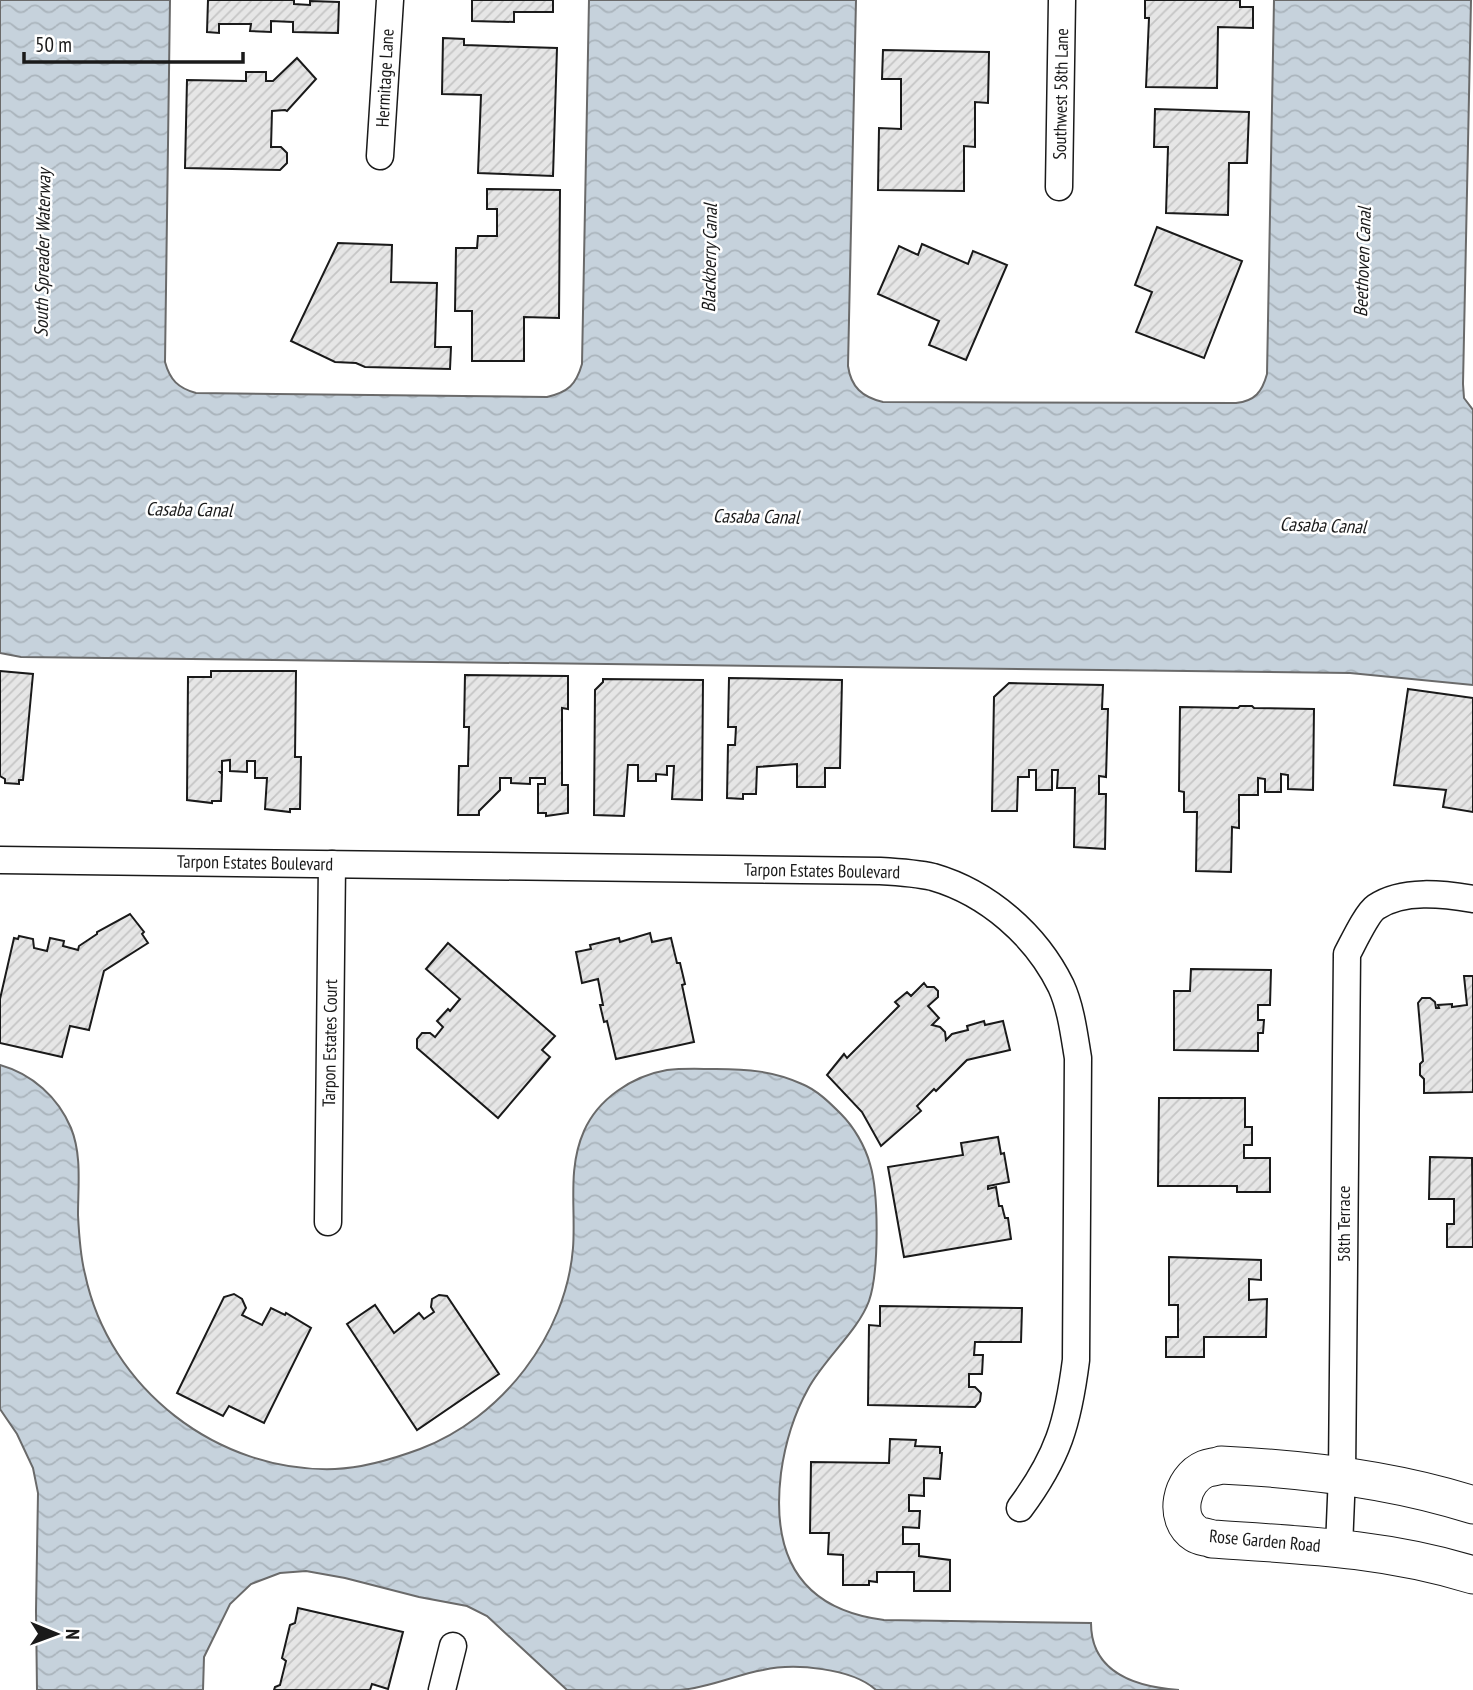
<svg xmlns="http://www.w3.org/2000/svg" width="1473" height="1690" viewBox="0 0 1473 1690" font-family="'PT Sans Narrow',sans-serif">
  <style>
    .water { fill: url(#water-waves); stroke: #6a6a6a; stroke-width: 2 }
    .building { fill: url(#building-hatch); stroke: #1a1a1a; stroke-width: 2 }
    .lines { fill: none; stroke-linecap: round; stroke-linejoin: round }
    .street-casing { stroke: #1a1a1a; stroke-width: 29 }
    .secondary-casing { stroke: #1a1a1a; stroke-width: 39 }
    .street { stroke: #fff; stroke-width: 26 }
    .secondary { stroke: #fff; stroke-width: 37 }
    .labels { text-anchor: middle; stroke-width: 5; stroke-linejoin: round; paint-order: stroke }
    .street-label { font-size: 18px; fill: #1a1a1a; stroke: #fff }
    .water-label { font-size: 19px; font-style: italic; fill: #1a1a1a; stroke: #fff }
  </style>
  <defs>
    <pattern id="water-waves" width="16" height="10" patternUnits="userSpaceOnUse" patternTransform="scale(1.75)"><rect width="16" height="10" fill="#c6d2dc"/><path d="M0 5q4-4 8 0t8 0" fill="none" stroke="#aab4bc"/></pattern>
    <pattern id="building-hatch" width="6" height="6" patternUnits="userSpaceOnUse" patternTransform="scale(1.75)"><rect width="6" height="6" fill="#e6e6e6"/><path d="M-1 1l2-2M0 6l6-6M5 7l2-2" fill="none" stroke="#c5c5c5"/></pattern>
  </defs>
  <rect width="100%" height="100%" fill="#fff"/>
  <g class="water">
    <path d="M0 0H170L165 362C170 380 178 388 196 393L547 397C568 392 576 385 582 364L589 0H856L848 366C851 387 862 397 883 402L1236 403C1255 401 1262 392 1267 374L1274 0H1471L1463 384 1464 398 1473 410V685L1350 673 21 657 0 653Z"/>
    <path d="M0 1065C32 1074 58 1097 71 1128 82 1155 78 1186 78 1215 79 1235 80 1255 85 1274 109 1389 218 1473 335 1469 364 1468 393 1459 420 1449 502 1418 566 1335 573 1248 576 1209 567 1169 584 1131 598 1099 632 1076 667 1070 683 1068 700 1069 716 1069 747 1069 774 1071 802 1084 817 1090 830 1103 841 1114 854 1127 865 1146 870 1164 879 1194 879 1272 869 1301 858 1331 824 1359 808 1389 793 1416 785 1444 781 1473 771 1554 798 1609 884 1620L1091 1623C1091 1673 1137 1687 1179 1690H876C852 1668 794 1663 763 1670 735 1675 708 1688 680 1690 642 1690 604 1690 567 1690L487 1616 467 1606 419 1597 345 1578 306 1571 280 1573 251 1584 230 1604 204 1657 203 1690H37L36 1611 38 1493 33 1468 17 1434 0 1409Z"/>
  </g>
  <g class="building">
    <path d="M208 0H294V4L310 5V1L339 2 338 33 293 32V22L271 21V32L250 31 251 24H219V33L207 32Z"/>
    <path d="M472 0H553V12H514V22L472 21Z"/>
    <path d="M1145 0H1240V7H1253V28L1218 27 1217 88 1146 87 1149 18H1145Z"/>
    <path d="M443 38 464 39V45L557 48 553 176 478 173 481 95 442 94Z"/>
    <path d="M883 50 989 52 988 103 975 102V147L964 146V191L878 190 879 128 901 129V79H882Z"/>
    <path d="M297 58 316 79 287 111 285 110 272 111 271 147H281L287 153V163L280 170 185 168 187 80 246 81V72H266V81H273Z"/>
    <path d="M1155 109 1249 112 1247 163H1229L1228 215 1166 213 1168 147H1154Z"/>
    <path d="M487 189 560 190 559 318 524 317V361H472V311H455L456 248H477L478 236H497V209H487Z"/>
    <path d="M1157 227 1242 261 1204 358 1136 332 1152 292 1135 285Z"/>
    <path d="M338 243 392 245 391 282 437 283 435 347H451L450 369 365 367 356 363 335 362 291 341Z"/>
    <path d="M922 244 968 264 973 251 1007 265 966 360 929 345 939 321 878 294 899 246 918 255Z"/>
    <path d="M0 671 33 674 23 780H19V784L5 783V779L0 776Z"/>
    <path d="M211 671H296L295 757H301L300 809H290V812L265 809 267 778H255V761H247V772L230 771V760L222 761V772H220L222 774 221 801H212V803L187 800 188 677H211Z"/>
    <path d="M465 675 568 676V709L562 708V785H568V813L546 816V813H538V784H545V778H530V784L511 783V778H500V790L479 811V815H458L459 766H468L469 727H464Z"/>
    <path d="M729 678 842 680 840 768H825V787H797V764L757 767 756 794H743V799L727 798 728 745H735L736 727H728Z"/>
    <path d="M603 679 703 680 702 800 672 799 674 766H667V775L656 774V781H638V765H628L624 816 594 815 595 690 603 682Z"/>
    <path d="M1009 683 1103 685 1102 709H1108L1106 777 1099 776V794H1106L1105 849 1074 847 1075 788H1057L1058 770H1052V790H1036V770H1029V777H1018L1017 811H992L994 697Z"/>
    <path d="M1408 689 1473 698V812L1443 807 1446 790 1394 785Z"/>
    <path d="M1240 706H1252L1254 708 1314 709 1313 790 1288 789V775L1281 774V792H1265V779L1258 778V795H1239V828L1232 827 1231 872 1196 871 1197 812H1184V792L1179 791 1180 707 1238 708Z"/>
    <path d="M130 914 144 932 142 934 148 943 104 971 89 1030 70 1026 62 1057 0 1043V999L14 938 18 939 19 936 33 939 34 948 47 951 50 938 64 941 63 946 78 950 79 946 97 934V932Z"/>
    <path d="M650 933 652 942 671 938 677 963H680L685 984 682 985 694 1042 616 1059 607 1021 604 1022 600 1005H603L598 979 582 983 576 952 591 949 590 945 619 938 620 942Z"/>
    <path d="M448 943 555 1036 542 1050 550 1057 498 1118 417 1048V1039L422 1033H430L435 1037 443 1027 437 1021 448 1009 450 1011 460 999 426 969Z"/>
    <path d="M1191 969 1271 970 1270 1005H1258V1020H1264L1263 1033H1258V1051L1174 1050V991H1190Z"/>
    <path d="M1464 976H1473V1092L1424 1093V1079L1420 1075V1064L1423 1061 1418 1003 1422 998H1430L1435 1002 1436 1008H1439L1438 1005 1452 1004V1007L1467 1005Z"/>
    <path d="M924 983 927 987H934L938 991V997L928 1006 939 1018 932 1025 940 1027 945 1032 946 1040 952 1034 968 1030 967 1026 984 1021 985 1025 1003 1021 1010 1050 967 1060 936 1091 934 1089 917 1106 921 1111 881 1146 862 1112 827 1075 844 1054 847 1058 899 1006 895 1002 907 992 911 996Z"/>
    <path d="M1159 1098H1245V1127H1252V1145H1244V1158H1270V1192H1237V1186H1158Z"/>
    <path d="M998 1137 1001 1154 1004 1153 1009 1182 988 1186V1189L996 1187 999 1206H1002L1005 1218H1008L1011 1239 904 1257 888 1167 963 1155 961 1143Z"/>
    <path d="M1430 1157 1472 1158 1473 1247H1447V1224H1454V1199H1429Z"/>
    <path d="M1169 1257 1261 1260V1280L1249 1279V1300L1267 1299 1266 1337H1204V1357H1166V1337H1178V1305H1169Z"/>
    <path d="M234 1294 242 1299 246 1308 242 1315 262 1325 271 1308 285 1315 286 1313 311 1328 264 1423 229 1406 223 1416 177 1393 224 1297Z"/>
    <path d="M439 1295 447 1296 499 1374 417 1430 347 1324 375 1305 394 1333 419 1313 424 1319 434 1312 431 1307 432 1299Z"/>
    <path d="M880 1306 1022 1308 1021 1342H975L974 1355H983L982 1374H969V1387H975L981 1393 980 1401 975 1407 868 1405 869 1325 880 1326Z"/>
    <path d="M890 1439 916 1440 915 1446 940 1447V1453H942L940 1479 924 1478V1496L909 1495V1511H920L919 1528 903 1527V1544H919V1556L950 1560V1591H914V1572H877V1582L869 1581V1585H843V1555L828 1554 829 1533H810L811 1462 889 1463Z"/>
    <path d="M298 1608 403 1632 388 1689 372 1684 370 1690H274L275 1687 280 1685 286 1661 282 1658 290 1625 295 1623Z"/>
  </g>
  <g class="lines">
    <g class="street-casing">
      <g id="street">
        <path d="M380 156 390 0"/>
        <path d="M1059 187 1062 0"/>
        <path d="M0 860 880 871C898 872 916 873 933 877 988 893 1036 935 1061 986 1071 1008 1074 1034 1078 1058L1076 1360C1068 1423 1058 1457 1020 1508"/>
        <path d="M328 1222 332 864"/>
        <path d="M1339 1547 1342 1475 1347 954C1353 943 1367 913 1376 907 1403 889 1443 894 1473 899"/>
        <path d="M442 1690 453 1646"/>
      </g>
    </g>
    <g class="secondary-casing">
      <path id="secondary" d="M1473 1505C1392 1479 1306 1469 1221 1465 1216 1467 1210 1467 1205 1469 1181 1479 1172 1519 1196 1534 1200 1537 1208 1537 1212 1539 1302 1545 1386 1548 1473 1575"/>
    </g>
    <use href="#street" class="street"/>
    <use href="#secondary" class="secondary"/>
  </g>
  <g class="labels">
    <g class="street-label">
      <text transform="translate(385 78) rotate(-87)" y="6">Hermitage Lane</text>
      <text transform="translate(1061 94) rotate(-89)" y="6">Southwest 58th Lane</text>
      <text transform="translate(255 863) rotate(1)" y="6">Tarpon Estates Boulevard</text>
      <text transform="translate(822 871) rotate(1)" y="6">Tarpon Estates Boulevard</text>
      <text transform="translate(330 1043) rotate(-89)" y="6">Tarpon Estates Court</text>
      <text transform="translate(1344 1224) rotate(-90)" y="6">58th Terrace</text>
      <text transform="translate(1265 1541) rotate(5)" y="6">Rose Garden Road</text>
    </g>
    <g class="water-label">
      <text transform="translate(42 253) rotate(-89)" y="7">South Spreader Waterway</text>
      <text transform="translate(709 258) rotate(-89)" y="7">Blackberry Canal</text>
      <text transform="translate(1362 262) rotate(-88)" y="7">Beethoven Canal</text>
      <text transform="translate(189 509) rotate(1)" y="7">Casaba Canal</text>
      <text transform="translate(756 516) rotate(1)" y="7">Casaba Canal</text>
      <text transform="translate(1323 525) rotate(2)" y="7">Casaba Canal</text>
    </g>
  </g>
  <g transform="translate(56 1634) rotate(91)" stroke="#ffffff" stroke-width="5" paint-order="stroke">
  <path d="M0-5L12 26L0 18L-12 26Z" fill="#1a1a1a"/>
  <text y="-10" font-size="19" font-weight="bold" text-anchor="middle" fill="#1a1a1a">N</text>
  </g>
  <path d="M24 52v10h219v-10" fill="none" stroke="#1a1a1a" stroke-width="3.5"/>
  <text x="35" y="52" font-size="21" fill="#1a1a1a" stroke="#ffffff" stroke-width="5" paint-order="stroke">50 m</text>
</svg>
